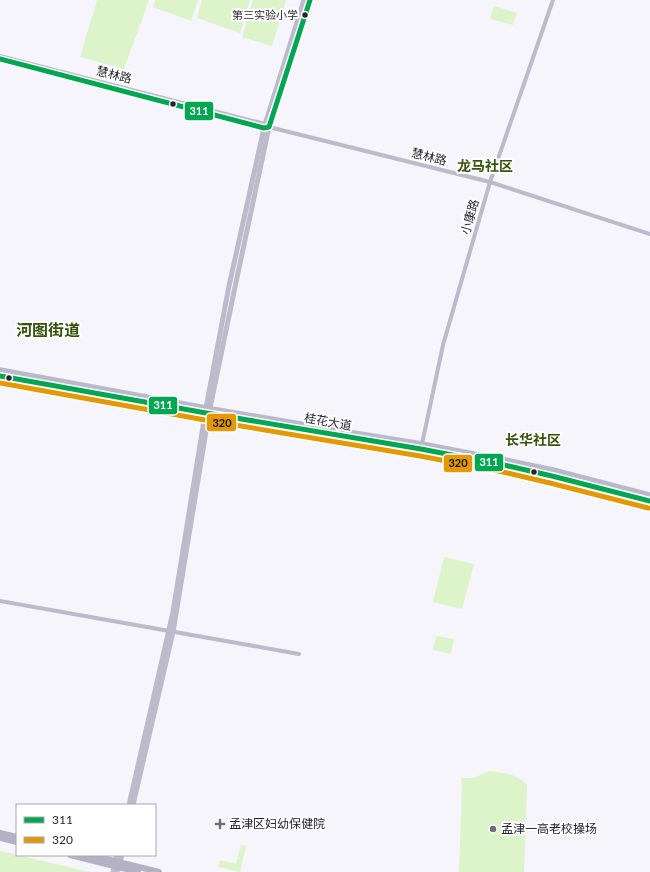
<svg xmlns="http://www.w3.org/2000/svg" width="650" height="872" viewBox="0 0 650 872" font-family="Lato,'Noto Sans SC',sans-serif">
  <style>
    .green { fill: #ddf3ca }
    .lines { fill: none; stroke-linecap: round; stroke-linejoin: round }
    .minor { stroke: #bcbacb; stroke-width: 4 }
    .tertiary { stroke: #bcbacb; stroke-width: 5 }
    .secondary { stroke: #bab9cb; stroke-width: 5.5 }
    .primary { stroke: #b5b1c5; stroke-width: 6 }
    .bus-1-casing { stroke: #fff; stroke-width: 8 }
    .bus-2-casing { stroke: #fff; stroke-width: 8 }
    .bus-1 { stroke: #00a651; stroke-width: 5 }
    .bus-2 { stroke: #e29904; stroke-width: 5 }
    .bus-dot { fill: #26252d; stroke: #fff; stroke-width: 1.5 }
    .poi-dot { fill: #6f6e75; stroke: #fff; stroke-width: 1.5 }
    .labels { text-anchor: middle; stroke-width: 4; stroke-linejoin: round; paint-order: stroke }
    .bus-label { font-size: 11px; fill: #26252d; stroke: #fff; text-anchor: end }
    .street-label { font-size: 12px; fill: #26252d; stroke: #fff }
    .poi-label { font-size: 12px; fill: #26252d; stroke: #fff; text-anchor: start }
    .quarter-label { font-size: 14px; font-weight: bold; fill: #36530e; stroke: #fff }
    .district-label { font-size: 16px; font-weight: bold; fill: #36530e; stroke: #fff }
    .line-badge { stroke: #fff; stroke-width: 1.5 }
    .badge-label { font-size: 11px; text-anchor: middle; font-weight: bold; fill: #fff }
    .pale-badge-label { font-size: 11px; text-anchor: middle; font-weight: bold; fill: #111 }
  </style>
  <rect width="100%" height="100%" fill="#f6f5fc"/>
  <g class="green">
    <path d="M97 0H149L124 69 80 57Z"/>
    <path d="M155 0H198L191 21 153 7Z"/>
    <path d="M202 0H250L240 33 197 18Z"/>
    <path d="M253 0H286L272 46 242 37Z"/>
    <path d="M494 6 517 13 513 25 490 19Z"/>
    <path d="M444 557 474 564 462 609 433 602Z"/>
    <path d="M436 636 454 639 451 654 433 650Z"/>
    <path d="M490 771C504 773 517 774 527 785L524 872H459L462 786 461 778H474L484 773Z"/>
    <path d="M241 845 246 846 240 872 218 867 220 860 236 864Z"/>
    <path d="M0 851 90 872H0Z"/>
  </g>
  <g class="lines">
    <g class="minor">
      <path d="M0 56 265 124 269 127 490 182 650 234"/>
      <path d="M0 59 264 128H267"/>
      <path d="M422 444 443 345 490 182 553 0"/>
      <path d="M0 601 299 654"/>
    </g>
    <g class="tertiary">
      <path d="M129 805 173 612 206 408 229 286 264 128 304 0"/>
      <path d="M133 805 173 632 209 413 235 287 269 127 310 0"/>
      <path d="M113 872 117 855"/>
      <path d="M117 872 122 855"/>
    </g>
    <g class="secondary">
      <path d="M0 370 206 408 342 431 422 444 505 460 553 470 650 495"/>
      <path d="M0 376 206 413 421 449 504 465 552 476 650 501"/>
    </g>
    <g class="primary">
      <path d="M0 833 17 837"/>
      <path d="M0 838 17 842"/>
      <path d="M70 855 138 872"/>
      <path d="M90 855 159 872"/>
    </g>
    <g class="bus-1-casing">
      <g id="bus-1">
        <path d="M0 59 264 128 269 127 310 0"/>
        <path d="M0 376 206 413 421 449 504 465 552 476 650 501"/>
      </g>
    </g>
    <g class="bus-2-casing">
      <path id="bus-2" d="M0 383 205 420 420 456 503 472 550 483 648 508"/>
    </g>
    <use href="#bus-1" class="bus-1"/>
    <use href="#bus-2" class="bus-2"/>
  </g>
  <g class="bus-dot">
    <circle cx="305" cy="15" r="3.5"/>
    <circle cx="173" cy="104" r="3.5"/>
    <circle cx="9" cy="378" r="3.5"/>
    <circle cx="534" cy="472" r="3.5"/>
  </g>
  <g class="poi-dot">
    <path d="M218 818h4v4h4v4h-4v4h-4v-4h-4v-4h4z"/>
    <circle cx="493" cy="829" r="4"/>
  </g>
  <g class="labels">
    <g class="bus-label">
      <text x="298" y="19">第三实验小学</text>
    </g>
    <g class="street-label">
      <text transform="translate(114 75) rotate(14)" y="4">慧林路</text>
      <text transform="translate(429 157) rotate(14)" y="4">慧林路</text>
      <text transform="translate(470 217) rotate(-74)" y="4">小康路</text>
      <text transform="translate(328 422) rotate(10)" y="4">桂花大道</text>
    </g>
    <g class="poi-label">
      <text x="229" y="828">孟津区妇幼保健院</text>
      <text x="501" y="833">孟津一高老校操场</text>
    </g>
    <g class="quarter-label">
      <text x="485" y="171">龙马社区</text>
      <text x="533" y="445">长华社区</text>
    </g>
    <g class="district-label">
      <text x="48" y="336">河图街道</text>
    </g>
  </g>
  <g class="line-badge">
    <rect x="184" y="101" width="30" height="20" rx="4" fill="#00a651"/>
    <rect x="148" y="396" width="30" height="19" rx="4" fill="#00a651"/>
    <rect x="206" y="413" width="31" height="19" rx="4" fill="#e29904"/>
    <rect x="474" y="453" width="30" height="19" rx="4" fill="#00a651"/>
    <rect x="443" y="454" width="30" height="19" rx="4" fill="#e29904"/>
  </g>
  <g class="badge-label">
    <text x="199" y="115">311</text>
    <text x="163" y="409">311</text>
    <text x="489" y="466">311</text>
  </g>
  <g class="pale-badge-label">
    <text x="222" y="427">320</text>
    <text x="458" y="467">320</text>
  </g>
  <rect x="16" y="804" width="140" height="52" fill="#ffffff" stroke="#a8a8ab"/>
  <rect x="24" y="817" width="20" height="6" fill="#00a651" stroke="#a8a8ab"/>
  <text x="52" y="824" font-size="12" fill="#26252d">311</text>
  <rect x="24" y="837" width="20" height="6" fill="#e29904" stroke="#a8a8ab"/>
  <text x="52" y="844" font-size="12" fill="#26252d">320</text>
</svg>
